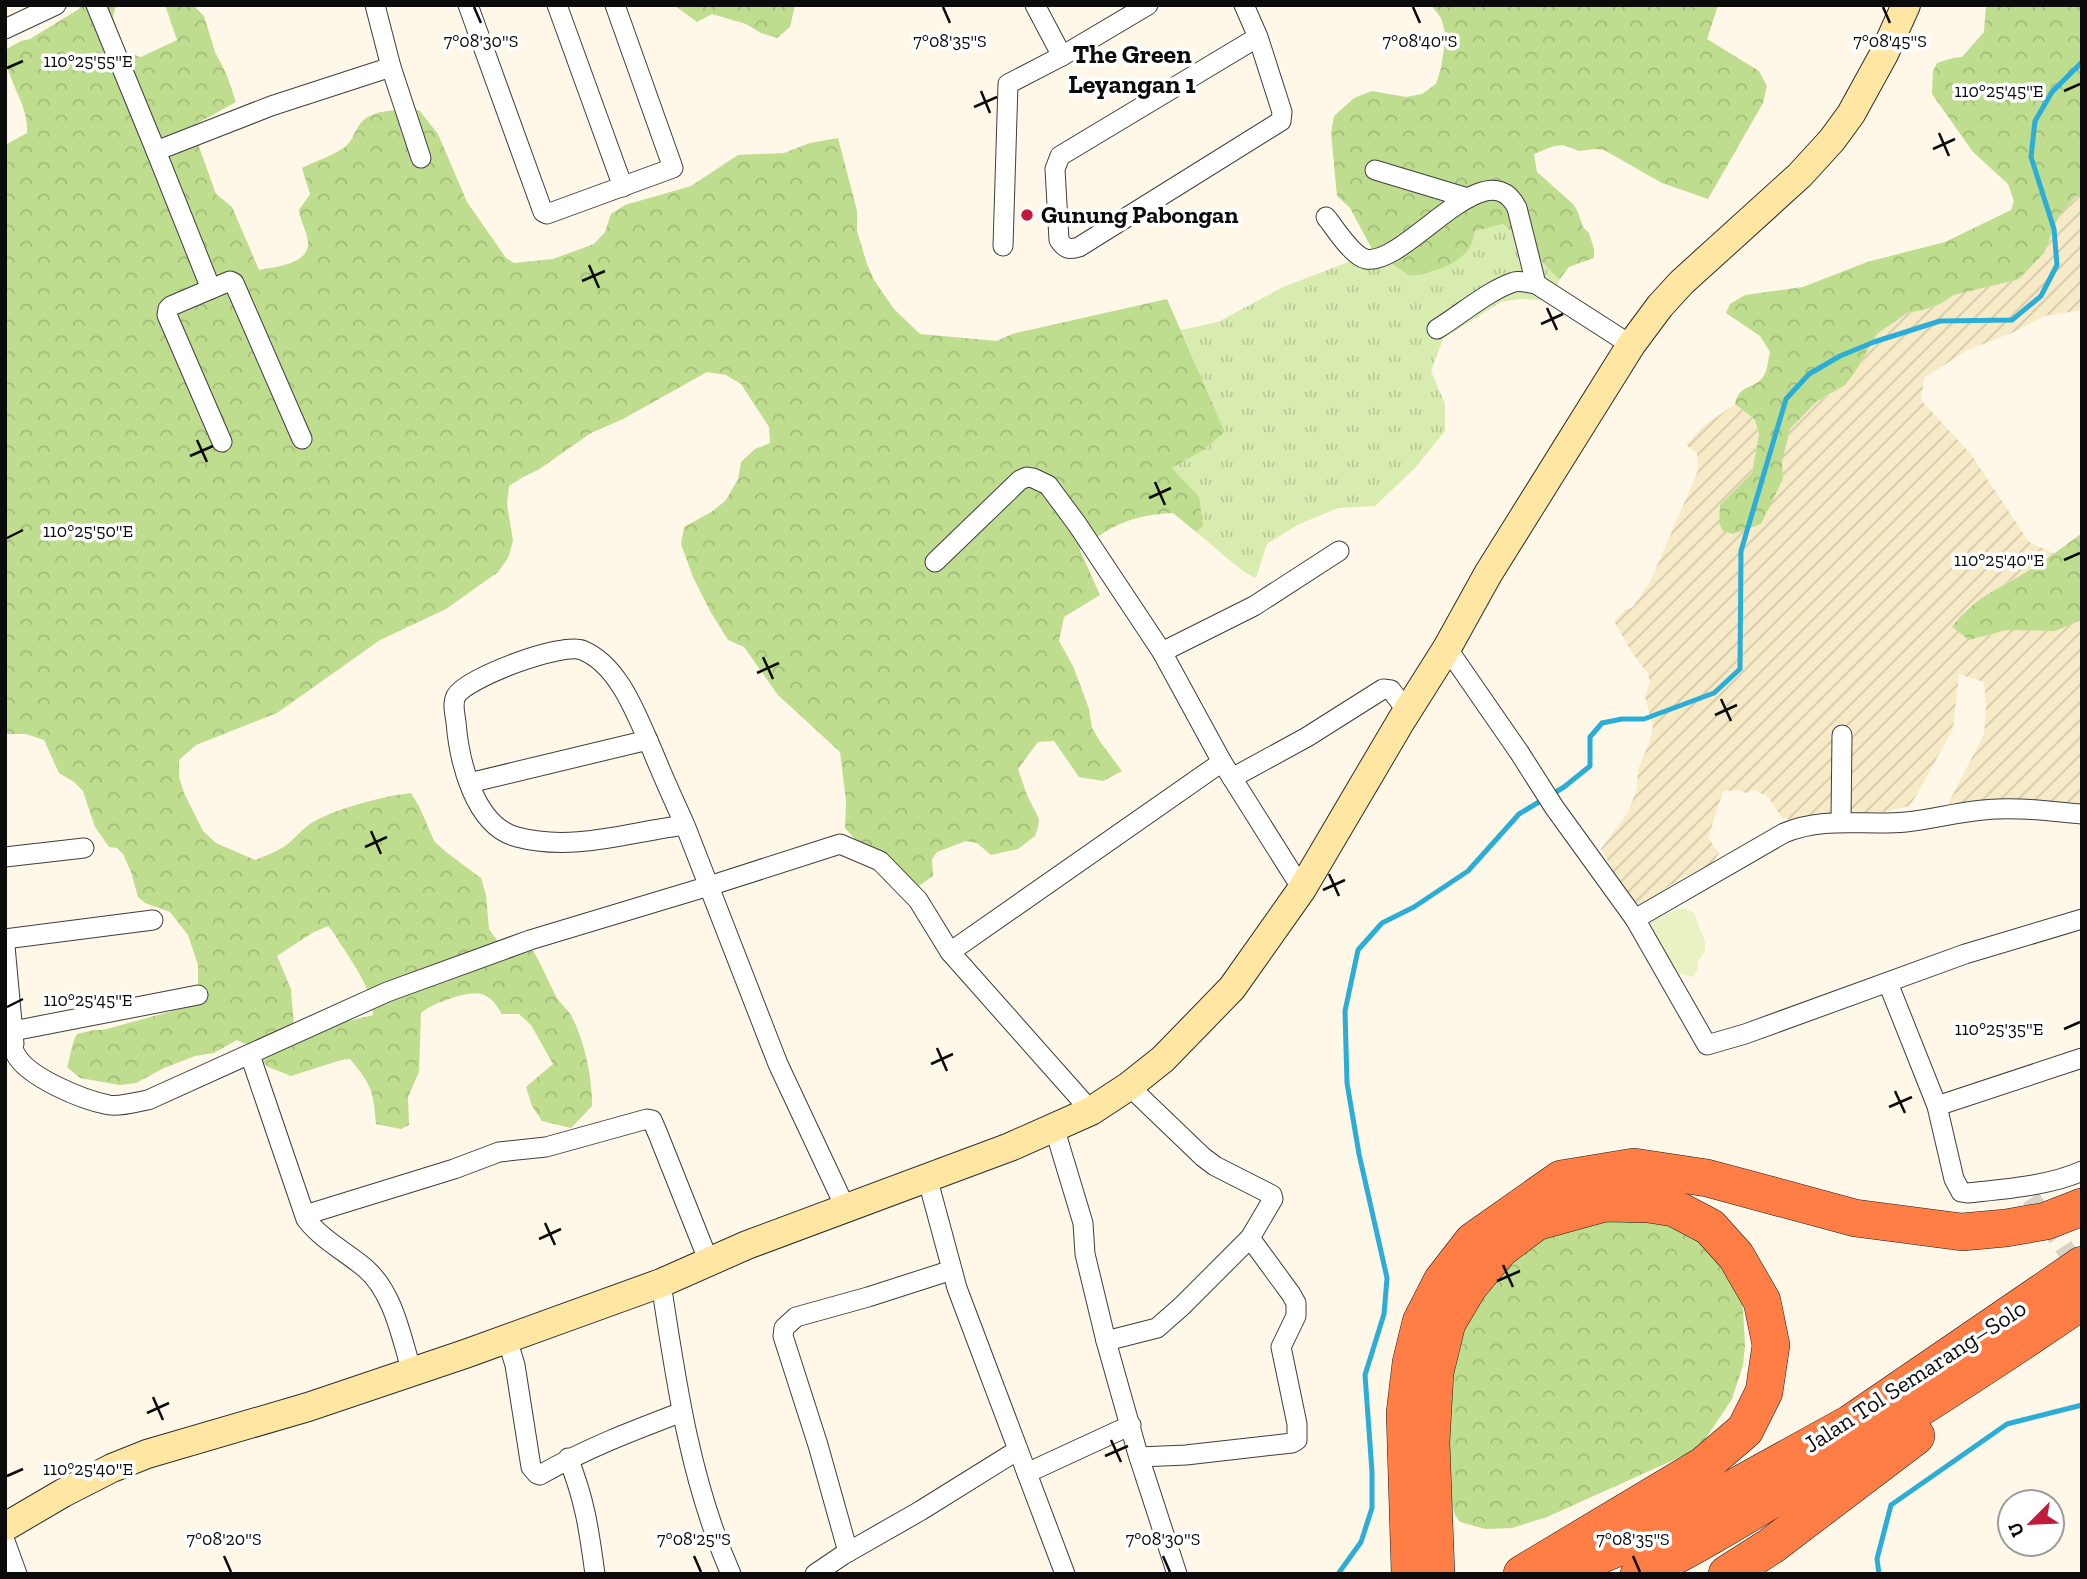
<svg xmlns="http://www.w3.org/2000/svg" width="2087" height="1579" viewBox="0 0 2087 1579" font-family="'Zilla Slab',serif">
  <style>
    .farmland { fill: url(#farmland-furrows) }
    .grass { fill: url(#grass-tufts) }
    .forest { fill: url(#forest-crowns); fill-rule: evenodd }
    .pitch { fill: #e9f2c2 }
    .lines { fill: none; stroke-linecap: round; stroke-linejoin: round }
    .stream { stroke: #2badd7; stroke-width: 5 }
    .street-tunnel { stroke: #dad4c7; stroke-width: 19; stroke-dasharray: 19 10; stroke-linecap: butt }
    .street-casing { stroke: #3e3e3e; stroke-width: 21 }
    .secondary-casing { stroke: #2d2d2d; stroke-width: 30 }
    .highway-casing { stroke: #1c1c1c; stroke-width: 38 }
    .street { stroke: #fff; stroke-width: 19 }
    .secondary { stroke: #ffe7a3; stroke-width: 28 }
    .highway { stroke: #ff7e46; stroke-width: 37 }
    .ticks { fill: none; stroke: #0b0b0b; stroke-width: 2.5 }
    .poi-dot { fill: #c31a3c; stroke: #fff; stroke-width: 2.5 }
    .labels { text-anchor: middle; stroke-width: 7; stroke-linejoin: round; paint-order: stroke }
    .poi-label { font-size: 24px; font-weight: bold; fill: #0b0b0b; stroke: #fff; text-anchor: start }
    .street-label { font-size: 24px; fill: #0b0b0b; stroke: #fff }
    .neighbourhood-label { font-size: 26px; font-weight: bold; fill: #0b0b0b; stroke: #fff }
    .ticks-label { font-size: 18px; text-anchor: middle; fill: #0b0b0b; stroke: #fff; stroke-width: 7; stroke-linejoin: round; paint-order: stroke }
  </style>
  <defs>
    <pattern id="farmland-furrows" width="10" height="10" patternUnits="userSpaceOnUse" patternTransform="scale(1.75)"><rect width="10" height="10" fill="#f7ebc7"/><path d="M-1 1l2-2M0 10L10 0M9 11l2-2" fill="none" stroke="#d2c8aa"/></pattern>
    <pattern id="grass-tufts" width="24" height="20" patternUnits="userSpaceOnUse" patternTransform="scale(1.75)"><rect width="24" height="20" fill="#d8ecb0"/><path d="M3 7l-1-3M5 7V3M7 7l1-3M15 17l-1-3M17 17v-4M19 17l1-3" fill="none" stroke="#b8c996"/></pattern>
    <pattern id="forest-crowns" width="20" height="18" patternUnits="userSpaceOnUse" patternTransform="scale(1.75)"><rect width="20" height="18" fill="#bedd8e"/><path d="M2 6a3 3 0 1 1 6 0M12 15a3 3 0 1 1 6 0" fill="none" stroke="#a2bc79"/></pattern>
  </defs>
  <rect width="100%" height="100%" fill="#fff7e8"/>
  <path class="farmland" d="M2077 195 2082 199V310L2044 316 2014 332 1966 351 1924 378 1921 400 1970 453 2029 542 2055 554 2018 577 1992 591 1967 608 1953 628 1970 640 2007 630 2055 631 2082 620V803L1947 806 1984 734 1986 706 1984 682 1959 674 1953 729 1916 796 1909 806 1874 814 1796 821 1782 818 1768 797 1755 790 1746 793 1738 790 1723 791 1708 838 1719 853 1714 862 1677 881 1640 906 1625 891 1601 849 1627 814 1637 789 1638 769 1648 746 1653 727 1645 697 1650 682 1648 674 1631 651 1614 621 1625 610 1633 607 1651 580 1698 471 1697 453 1686 445 1701 428 1735 404 1755 421 1759 433 1752 473 1720 505 1719 523 1783 479 1782 462 1790 429 1816 402 1831 394 1855 372 1877 334 1907 313 1923 310 1940 304 1954 295 2019 278 2064 208Z"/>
  <path class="grass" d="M1503 224 1524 242 1559 280 1554 294 1542 300 1521 299 1501 302 1443 339 1431 371 1445 404V431L1415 468 1375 506 1338 508 1297 525 1267 544 1256 578C1243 574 1210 543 1196 532L1203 526 1172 468 1202 451 1225 432 1181 330 1218 322 1283 287 1364 256 1469 248 1475 231Z"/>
  <g class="forest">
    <path d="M80 5H116L113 17 125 52 141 57 177 40 165 5 194 6 204 16 215 52 226 73 236 102 196 124 194 133 216 194 232 207 259 270C275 267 310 264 308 242 307 231 300 221 299 210L310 194 302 168C315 161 330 157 342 149 351 144 353 135 358 127 370 107 398 111 419 110L438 134 467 202 506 258 514 263 553 259 594 244 605 232 611 214 625 205 691 186 738 155 784 153 810 143 838 138 857 211V231L867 264 874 280 894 309 920 334 997 341 1012 334 1167 299 1225 432 1202 451 1172 468 1199 497 1203 526 1196 532 1173 513C1132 515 1111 525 1080 550L1100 595 1064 617 1059 641 1073 666 1082 690 1089 709 1092 728 1101 743 1122 771 1103 781 1079 777 1054 741 1038 742 1018 769 1027 795 1039 819 1038 827 1035 836 1018 849 991 855 977 843 966 841 937 852 932 859 933 876 916 888 868 854 845 828 846 801 840 752 778 695 744 647 728 640 710 611 693 577 681 544 684 527 713 511 726 500 738 479 741 462 755 449 770 443 769 427 741 384 726 375 707 372 623 419 591 433 538 470 523 477 509 486 507 504 513 541 508 558 498 572 446 609 380 640 277 713 196 745 179 760V777L184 793 203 831 216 843 255 860C265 856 276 852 285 846 296 838 303 827 315 821 339 808 383 796 411 793L420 808 434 841 446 852 481 878 486 895 489 929 499 943 532 949C542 965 548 982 557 998 561 1004 567 1009 571 1015 585 1042 592 1076 592 1106L571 1128 542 1121 532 1106 526 1087 553 1064 531 1025 519 1014H502C496 1005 492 997 481 994 468 990 431 1004 421 1013L419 1072 408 1097 409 1125 401 1129 376 1124C373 1090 372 1086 350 1059L341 1060 291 1076 268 1067 245 1044 237 1040 214 1053 195 1056 164 1068 136 1083 120 1085 80 1078 67 1067C71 1056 71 1043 77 1034L94 1030H103L198 1004V965L188 935 170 912 145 903 138 897 131 872 123 854 117 848 109 847 95 827 83 791 74 782 59 773 44 740 26 734H5V145L27 133C29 103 5 80 5 50L21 41 30 39 79 9ZM328 926C335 933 338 941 344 949 357 970 372 990 373 1015L344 1022 313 1036 305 1038 294 1027 291 989 277 956 312 933Z"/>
    <path d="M674 5H795L790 27 777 38 761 33 746 24 712 14 697 22Z"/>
    <path d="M1431 5H1718L1707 39 1759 71 1767 86 1763 103 1708 199 1662 183 1604 150 1596 149 1579 151 1563 145 1554 146 1534 154 1537 172 1572 203 1577 210 1583 227 1589 233 1594 249V258L1569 267 1559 280 1524 242 1503 224 1475 231C1474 236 1472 243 1470 247 1458 266 1430 273 1410 276L1373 251 1350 208 1337 196 1331 133 1334 116 1354 98 1372 91 1406 97 1422 94 1436 84 1441 68 1446 36 1441 18Z"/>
    <path d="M1986 5H2082V199L2077 195 2059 215 2044 253 2019 279 1954 295 1940 304 1923 310 1907 313 1877 334 1855 372 1845 385 1816 402 1790 429 1782 462 1783 479 1761 524 1733 534 1723 531 1719 523 1720 505 1752 473 1759 434 1755 420 1735 404C1739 383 1756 390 1764 375 1768 370 1768 359 1770 352L1760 336 1726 313 1730 304 1745 295 1803 287 1867 262 1945 242 2011 210 2014 201 2008 184 1973 152 1932 94 1933 71 1937 63 1953 58 1962 57 1984 32Z"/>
    <path d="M2082 533V620L2055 631 2007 630 1969 640 1952 627C1974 599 1988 594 2018 577 2040 564 2061 549 2082 533Z"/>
    <path d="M1617 1208 1700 1233 1740 1292 1743 1309 1745 1346 1743 1365 1732 1399 1702 1444 1687 1454 1547 1517 1512 1528 1485 1529 1460 1522 1455 1515 1450 1497 1442 1396 1471 1299 1532 1241Z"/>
  </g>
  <path class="pitch" d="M1678 909H1686L1694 913 1705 942V951L1698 962V970L1693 977 1680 974 1677 972C1667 957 1649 938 1651 920Z"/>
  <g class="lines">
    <g class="stream">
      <path d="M1338 1574 1361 1542 1372 1508V1472L1365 1375 1384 1314 1387 1278 1359 1154 1347 1083 1345 1011 1358 950 1382 923 1414 907 1468 871 1519 814 1564 787 1590 766V737L1602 723 1622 719H1644L1714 693 1740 669 1741 551 1786 399 1809 374 1840 356 1874 342 1940 321 2012 320 2041 296 2057 265 2054 229 2031 157 2035 121 2052 92 2082 62"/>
      <path d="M1879 1574 1877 1559 1891 1505 2007 1424 2082 1405"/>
    </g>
    <path class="street-tunnel" d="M2031 1198 2081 1273"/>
    <g class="street-casing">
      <g id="street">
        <path d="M96 5 156 151 271 106 391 67 375 5"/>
        <path d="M468 5 543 212 547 214 673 168 615 5"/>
        <path d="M557 5 623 187"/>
        <path d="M1035 5 1062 56"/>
        <path d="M1244 5 1258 37 1282 112 1281 121 1079 247C1069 250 1065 249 1059 240L1055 169 1060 156 1258 37"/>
        <path d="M5 29 56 5"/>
        <path d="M391 67 421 158"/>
        <path d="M156 151 211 289 171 306 168 309 167 315 222 442"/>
        <path d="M1375 170 1468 198"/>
        <path d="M1326 217C1335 228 1352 256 1366 259 1405 267 1487 146 1517 208L1536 284"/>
        <path d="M1003 246 1008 84 1062 56 1148 5"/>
        <path d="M211 289 230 281 234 283 302 439"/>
        <path d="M1437 329C1460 315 1489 290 1514 282 1521 280 1529 283 1536 284L1631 345"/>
        <path d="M935 562 1020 480 1027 477 1033 478 1048 485 1077 524 1162 652 1222 762 1302 889"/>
        <path d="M1447 648 1519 752 1554 807 1635 919 1707 1045 1745 1034 1965 954 2082 919"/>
        <path d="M1162 652 1254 606 1339 551"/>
        <path d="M1232 778 1307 737 1383 689 1391 690 1407 711"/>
        <path d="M469 783 648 740"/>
        <path d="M1841 821 1842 735"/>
        <path d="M685 825C674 801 663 777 653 752 638 719 620 665 582 650 563 642 467 677 456 696 452 704 455 714 456 722 459 760 474 826 517 837 573 852 629 832 685 825L778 1064 846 1209"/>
        <path d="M5 857 84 848"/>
        <path d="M1635 919 1784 833C1826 816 1863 826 1906 822 1936 819 1965 810 1996 809 2025 807 2053 812 2082 814"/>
        <path d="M5 939 153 920"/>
        <path d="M5 946 14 1044"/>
        <path d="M1888 983 1937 1106 1954 1179 1961 1192 1967 1193C2003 1189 2049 1186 2082 1171"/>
        <path d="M13 1031 198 995"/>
        <path d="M15 1053C26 1077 83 1100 109 1105 121 1107 136 1102 148 1100L387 992 530 940 709 886 840 844 880 861 918 900 950 952"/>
        <path d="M250 1055 306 1219C321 1239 346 1252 365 1268 394 1293 401 1337 412 1372"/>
        <path d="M1937 1106 2082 1058"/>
        <path d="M1091 1111 950 952 1222 762"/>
        <path d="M1054 1127 1083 1223 1085 1254 1106 1341 1137 1451 1177 1574"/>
        <path d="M927 1177 957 1288 1065 1574"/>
        <path d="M305 1215 454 1169 499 1152 546 1147 647 1119 652 1120 658 1134 709 1262"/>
        <path d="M661 1283C676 1382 690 1481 731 1574"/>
        <path d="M507 1339 515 1365 531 1467 537 1474 540 1475C587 1448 632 1431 682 1412"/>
        <path d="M1106 1341 1157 1328 1182 1306 1250 1238 1273 1199 1272 1195 1215 1166 1203 1157 1129 1086"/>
        <path d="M1139 1457 1186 1455 1292 1443 1297 1440V1424L1281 1347 1296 1316V1303L1291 1294 1250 1238"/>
        <path d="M568 1458C585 1500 589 1530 595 1574"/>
        <path d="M1027 1473 1131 1425"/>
        <path d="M5 1541 17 1574"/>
        <path d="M848 1552 818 1445 783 1336 784 1328 796 1317 868 1297 952 1270"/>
        <path d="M815 1574 843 1555 920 1511 1018 1450"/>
      </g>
    </g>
    <g class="secondary-casing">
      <path id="secondary" d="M5 1527 63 1493 112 1468 147 1454 308 1407 465 1354 661 1283 747 1245 1010 1147 1091 1111 1129 1086 1163 1059 1232 988 1302 889 1401 721 1447 648 1488 574 1631 345 1660 306 1681 283 1800 175 1832 140 1851 114 1884 54 1906 5"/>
    </g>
    <g class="highway-casing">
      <g id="highway">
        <path d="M1561 1572 1656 1531 1851 1423 2082 1265"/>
        <path d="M1410 1574 1405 1413 1411 1363 1421 1322 1442 1281 1473 1241 1561 1179 1634 1167 1707 1178 1855 1218 1962 1232 2006 1228 2046 1221 2082 1207"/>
        <path d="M1436 1574 1431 1442 1435 1372 1447 1323 1469 1286 1500 1249 1536 1222 1605 1203 1649 1204 1674 1208 1710 1227 1736 1256 1762 1301 1771 1345 1764 1392 1745 1430 1704 1465 1522 1574"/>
        <path d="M1639 1574C1695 1547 1748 1514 1801 1482 1896 1424 1990 1364 2082 1301"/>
        <path d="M1727 1574 1771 1546 1916 1436"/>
      </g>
    </g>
    <use href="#street" class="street"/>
    <use href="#secondary" class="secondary"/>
    <use href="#highway" class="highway"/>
  </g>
  <path class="ticks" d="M474 7 481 23M943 7 950 23M1413 7 1420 23M1883 7 1890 23M7 68 23 61M981 91 990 113M2064 91 2080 84M974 107 997 97M1939 133 1949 156M1933 149 1955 139M589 265 599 288M582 281 605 271M1547 308 1557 330M1541 324 1563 314M197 440 207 462M190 456 213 446M1155 482 1165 505M1149 498 1171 488M7 538 23 530M2064 560 2080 553M763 657 773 679M757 673 779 663M1721 699 1731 721M1715 715 1737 705M371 831 381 854M365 847 387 837M1329 874 1339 896M1323 890 1345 880M7 1007 23 999M2064 1029 2080 1022M937 1048 947 1071M931 1064 953 1054M1895 1091 1905 1113M1889 1107 1912 1097M545 1223 555 1245M539 1239 561 1229M1503 1265 1513 1287M1497 1281 1520 1271M153 1397 163 1420M147 1413 169 1403M1111 1440 1121 1462M1105 1456 1128 1446M7 1476 23 1469M224 1556 231 1572M694 1556 701 1572M1163 1556 1170 1572M1633 1556 1640 1572"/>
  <circle class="poi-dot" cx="1027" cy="215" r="7"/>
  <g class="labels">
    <g class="poi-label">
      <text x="1041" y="223">Gunung Pabongan</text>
    </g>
    <g class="street-label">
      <text transform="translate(1915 1376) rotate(-33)" y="8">Jalan Tol Semarang–Solo</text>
    </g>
    <g class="neighbourhood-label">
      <text x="1132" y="63">The Green<tspan x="1132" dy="30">Leyangan 1</tspan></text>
    </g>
  </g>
  <g class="ticks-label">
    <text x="481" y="47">7°08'30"S</text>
    <text x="1420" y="47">7°08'40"S</text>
    <text x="950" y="47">7°08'35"S</text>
    <text x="1890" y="47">7°08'45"S</text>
    <text x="88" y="67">110°25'55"E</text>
    <text x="1999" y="97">110°25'45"E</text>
    <text x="88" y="537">110°25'50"E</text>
    <text x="1999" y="566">110°25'40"E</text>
    <text x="88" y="1006">110°25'45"E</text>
    <text x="1999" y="1035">110°25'35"E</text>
    <text x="88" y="1475">110°25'40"E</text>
    <text x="224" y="1545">7°08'20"S</text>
    <text x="694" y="1545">7°08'25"S</text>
    <text x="1163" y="1545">7°08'30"S</text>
    <text x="1633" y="1545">7°08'35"S</text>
  </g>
  <rect width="2087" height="1579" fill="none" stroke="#0b0b0b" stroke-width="14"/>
  <g transform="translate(2031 1523) rotate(246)"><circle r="33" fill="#ffffff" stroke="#9d9d9d" stroke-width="2"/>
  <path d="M0-5L12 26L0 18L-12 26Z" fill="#c31a3c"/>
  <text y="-10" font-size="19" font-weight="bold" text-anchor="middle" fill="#0b0b0b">U</text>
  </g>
</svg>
